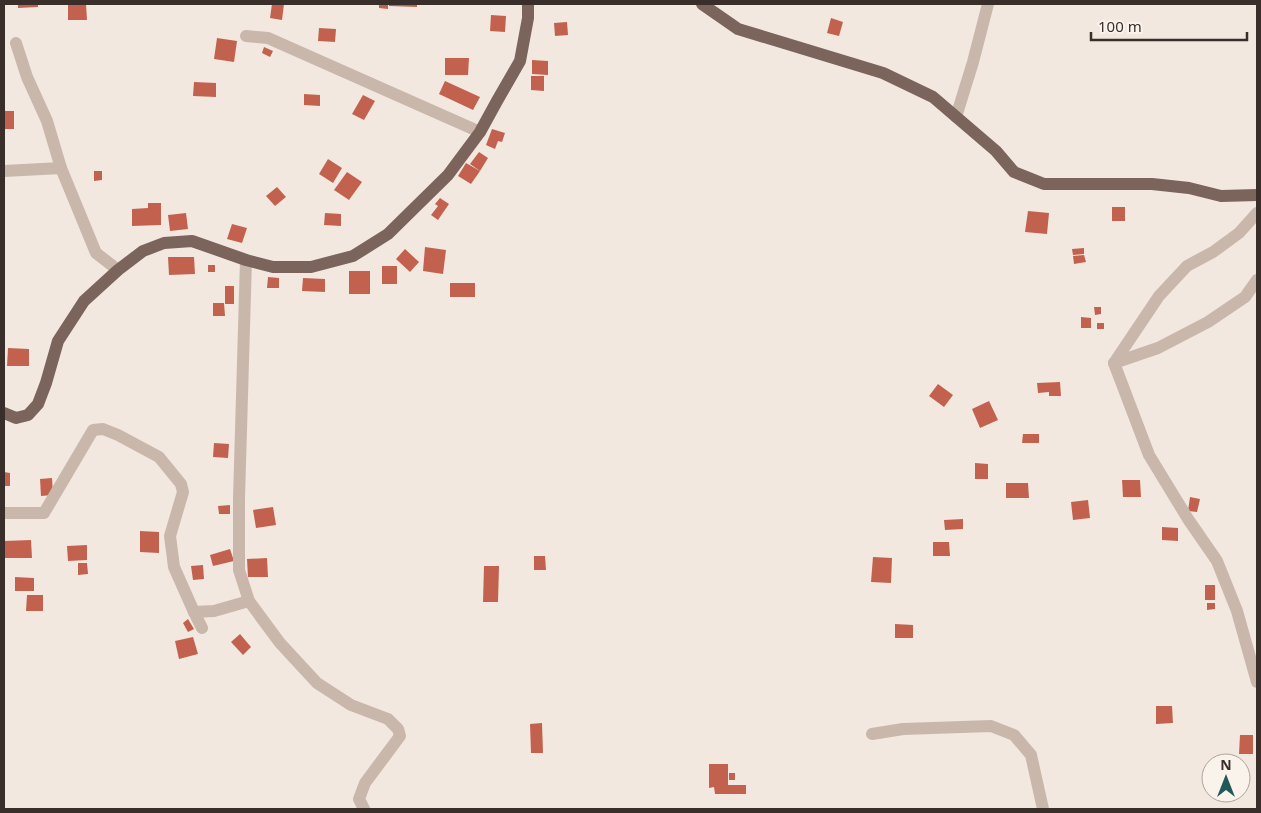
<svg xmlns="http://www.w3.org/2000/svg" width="1261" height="813" viewBox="0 0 1261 813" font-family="'Noto Sans',sans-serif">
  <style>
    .building { fill: #c2624e }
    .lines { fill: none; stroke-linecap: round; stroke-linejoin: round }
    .minor { stroke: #cab7ac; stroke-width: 12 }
    .major { stroke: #7a645c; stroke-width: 12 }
  </style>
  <rect width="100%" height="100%" fill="#f2e8e0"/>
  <g class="building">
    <path d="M18 4H38V7L18 8Z"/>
    <path d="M68 4H86L87 20H68Z"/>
    <path d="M272 4H284L282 20 270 18Z"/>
    <path d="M379 4H388V9L379 8Z"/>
    <path d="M389 4H417V7L389 6Z"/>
    <path d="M491 15 506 16 505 32 490 31Z"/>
    <path d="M831 18 843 22 839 36 827 33Z"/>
    <path d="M567 22 568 35 555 36 554 23Z"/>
    <path d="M319 28 336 29 335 42 318 41Z"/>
    <path d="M217 38 237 41 234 62 214 59Z"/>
    <path d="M264 47 273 51 270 57 262 53Z"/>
    <path d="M445 58H469L468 75H445Z"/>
    <path d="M532 60 548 61V75L532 74Z"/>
    <path d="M531 76H544V91L531 90Z"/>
    <path d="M445 81 480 97 473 110 439 94Z"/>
    <path d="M194 82 216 83V97L193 96Z"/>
    <path d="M304 94 320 95V106L304 105Z"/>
    <path d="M363 95 375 101 364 120 352 114Z"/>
    <path d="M5 111H14V129H4Z"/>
    <path d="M492 129 505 133 502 142 498 141 495 149 486 145Z"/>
    <path d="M479 152 488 158 480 171 470 164Z"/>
    <path d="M328 159 342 168 333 183 319 174Z"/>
    <path d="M466 163 480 171 471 184 458 176Z"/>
    <path d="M94 171H102V180L94 181Z"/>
    <path d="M347 172 362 182 349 200 334 190Z"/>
    <path d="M277 187 286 197 275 206 266 196Z"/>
    <path d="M440 198 449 204 438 220 431 215 438 206 435 204Z"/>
    <path d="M148 203H161V225L132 226V209L148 208Z"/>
    <rect x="1112" y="207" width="13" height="14"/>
    <path d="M1028 211 1049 213 1047 234 1025 232Z"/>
    <path d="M186 213 188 229 170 231 168 215Z"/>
    <path d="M325 213 341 214V226L324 225Z"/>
    <path d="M232 224 247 228 242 243 227 239Z"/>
    <path d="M425 247 446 250 443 274 423 271Z"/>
    <path d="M1084 248V254L1073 255 1072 249Z"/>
    <path d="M405 249 419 262 410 272 396 259Z"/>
    <path d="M1084 255 1086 262 1074 264 1073 256Z"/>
    <path d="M168 257H194L195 274 169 275Z"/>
    <rect x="208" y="265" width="7" height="7"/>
    <rect x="382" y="266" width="15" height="18"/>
    <rect x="349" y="271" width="21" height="23"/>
    <path d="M268 277 279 278V288H267Z"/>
    <path d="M303 278 325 279V292L302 291Z"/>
    <rect x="450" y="283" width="25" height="14"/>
    <rect x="225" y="286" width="9" height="18"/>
    <path d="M213 303H224L225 316H213Z"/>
    <path d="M1094 307H1101V314L1095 315Z"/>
    <path d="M1081 317 1091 318V328H1081Z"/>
    <rect x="1097" y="323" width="7" height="6"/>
    <path d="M8 348 29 349V366H7Z"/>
    <path d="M1060 382 1061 396H1049V392L1038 393 1037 383Z"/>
    <path d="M938 384 953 395 944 407 929 396Z"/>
    <path d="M989 401 998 420 980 428 972 409Z"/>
    <path d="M1023 434H1039V443H1022Z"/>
    <path d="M214 443 229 444 228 458 213 457Z"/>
    <path d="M975 463 988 464V479H975Z"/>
    <path d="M4 472 10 473V486H4Z"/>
    <path d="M52 478 53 495 41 496 40 479Z"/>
    <path d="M1122 480H1140L1141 497H1123Z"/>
    <path d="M1006 483H1028L1029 498H1006Z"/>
    <path d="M1190 497 1200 499 1197 512 1188 511Z"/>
    <path d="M1088 500 1090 518 1073 520 1071 502Z"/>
    <path d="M230 505V514H219L218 506Z"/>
    <path d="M273 507 276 525 256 528 253 510Z"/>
    <path d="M963 519V529L945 530 944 520Z"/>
    <path d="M1162 527 1178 528V541L1162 540Z"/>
    <path d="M140 531 159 532V553L140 552Z"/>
    <path d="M31 540 32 558H4V541Z"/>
    <path d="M933 542H949L950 556H933Z"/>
    <path d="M87 545V560L68 561 67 546Z"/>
    <path d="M230 549 234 561 213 566 210 555Z"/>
    <path d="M534 556H545L546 570H534Z"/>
    <path d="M873 557 892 558 891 583 871 582Z"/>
    <path d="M267 558 268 577H248L247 559Z"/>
    <path d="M78 563H87L88 574 78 575Z"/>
    <path d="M203 565 204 579 193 580 191 566Z"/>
    <path d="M484 566H499L498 602H483Z"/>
    <path d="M15 577 34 578V591H15Z"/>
    <rect x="1205" y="585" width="10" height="15"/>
    <path d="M27 595H43V611H26Z"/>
    <path d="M1207 603H1215V609L1207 610Z"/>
    <path d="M188 619 194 629 188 632 183 623Z"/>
    <path d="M895 624 913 625V638H895Z"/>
    <path d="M240 634 251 647 243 655 231 642Z"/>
    <path d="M193 637 198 654 179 659 175 641Z"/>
    <path d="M1156 706H1172L1173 723 1156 724Z"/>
    <path d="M542 723 543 753H531L530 724Z"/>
    <path d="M1240 735H1253V754H1239Z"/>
    <path d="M709 764H728V785H746V794H715L714 787 709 788Z"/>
    <rect x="729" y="773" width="6" height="7"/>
  </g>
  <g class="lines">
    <g class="minor">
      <path d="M246 36 268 38 480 132"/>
      <path d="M16 43 27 77 47 121 61 168 96 253 118 270"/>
      <path d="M956 117 973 62 988 4"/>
      <path d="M4 171 61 168"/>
      <path d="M1257 213 1239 233 1213 252 1187 266 1159 296 1114 363 1149 455 1188 519 1217 561 1237 611 1257 682"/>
      <path d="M246 260 239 498V570L249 601 280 643 317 683 351 705 388 719 398 729 400 736 365 783 359 799 364 809"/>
      <path d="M1114 363 1158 348 1208 322 1245 297 1257 280"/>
      <path d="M4 513H44L93 430 103 429 118 435 159 457 181 484 183 492 170 536 174 567 194 612 202 628"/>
      <path d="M194 612 214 611 249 601"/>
      <path d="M872 734 903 729 991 726 1014 735 1031 755 1043 809"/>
    </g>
    <g class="major">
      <path d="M702 4 738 29 883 73 933 97 996 151 1014 172 1044 184H1152L1189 188 1221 196 1257 195"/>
      <path d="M4 413 16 418 28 415 38 404 46 383 58 341 84 301 118 270 143 251 164 243 192 241 246 260 273 267H311L353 256 388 234 448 175 480 132 497 101 520 61 528 18V4"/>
    </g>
  </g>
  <rect width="1261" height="813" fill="none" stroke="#392e2a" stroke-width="10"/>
  <g transform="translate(1226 778)"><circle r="24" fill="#faf3ec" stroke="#ada49e"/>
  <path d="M0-4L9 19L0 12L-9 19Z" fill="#215959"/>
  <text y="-8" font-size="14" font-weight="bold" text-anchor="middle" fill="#392e2a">N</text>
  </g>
  <path d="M1091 32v8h156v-8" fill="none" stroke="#392e2a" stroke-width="2.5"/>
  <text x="1098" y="32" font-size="15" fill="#392e2a" stroke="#faf3ec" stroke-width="4" paint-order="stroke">100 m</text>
</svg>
